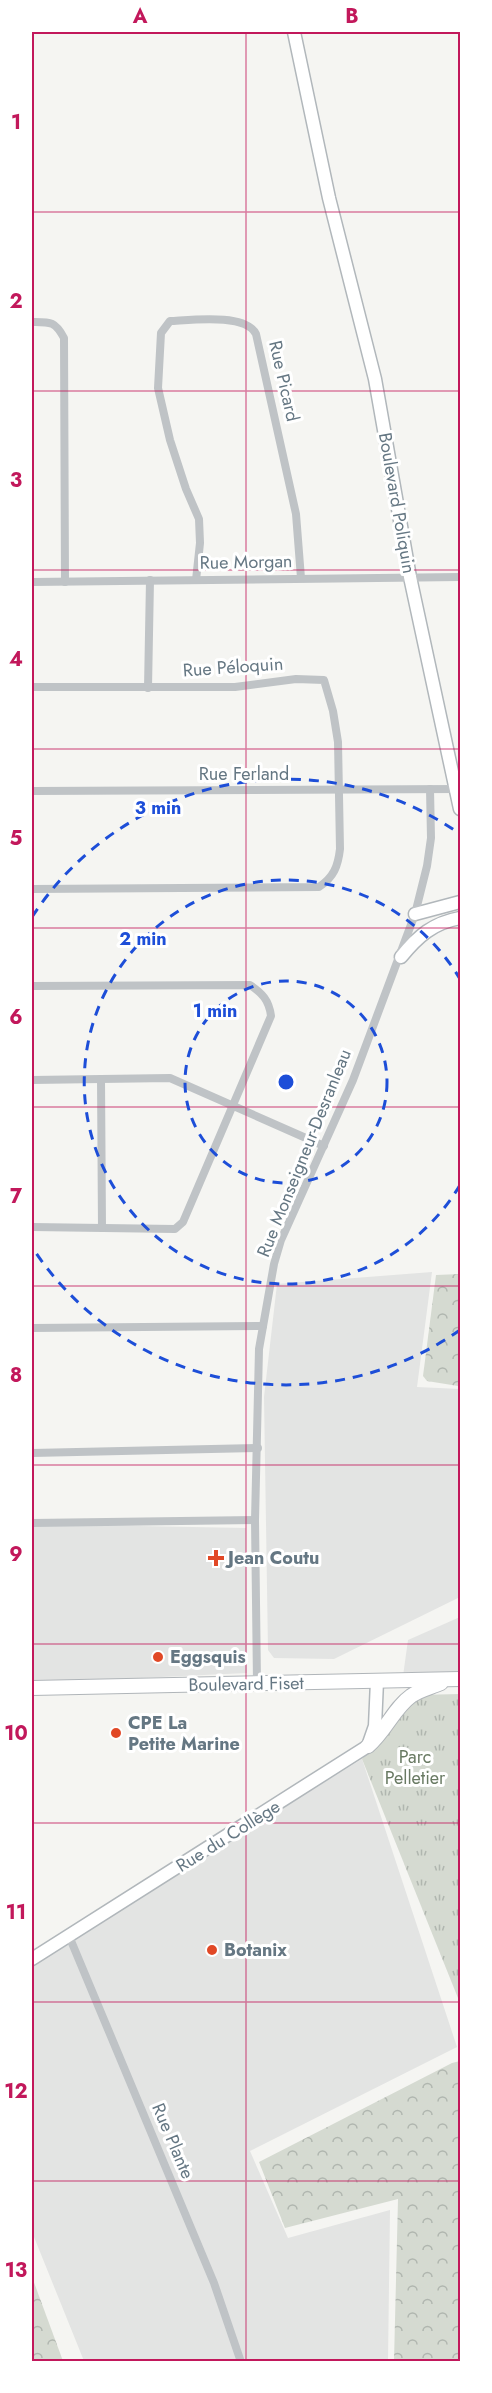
<svg xmlns="http://www.w3.org/2000/svg" width="492" height="2393" viewBox="0 0 492 2393" font-family="Jost,sans-serif">
  <style>
    .built { fill: #e3e4e3 }
    .forest { fill: url(#forest-crowns) }
    .park { fill: url(#park-tufts) }
    .lines { fill: none; stroke-linecap: round; stroke-linejoin: round }
    .secondary-casing { stroke: #b1b7bb; stroke-width: 15 }
    .primary-casing { stroke: #b0b5b9; stroke-width: 16 }
    .street { stroke: #bfc3c6; stroke-width: 8 }
    .secondary { stroke: #fff; stroke-width: 12 }
    .primary { stroke: #fff; stroke-width: 14 }
    .grid { fill: none; stroke: #c2185b; stroke-width: 1.5; stroke-opacity: 0.55 }
    .ring { fill: none; stroke: #1d4ed8; stroke-width: 3; stroke-dasharray: 10 8 }
    .poi-dot { fill: #e14826; stroke: #fff; stroke-width: 2 }
    .labels { text-anchor: middle; stroke-width: 6; stroke-linejoin: round; paint-order: stroke }
    .street-label { font-size: 18px; fill: #657783; stroke: #fff }
    .poi-label { font-size: 18px; font-weight: bold; fill: #657783; stroke: #fff; text-anchor: start }
    .park-label { font-size: 18px; fill: #697a63; stroke: #fff }
    .centre { fill: #1d4ed8; stroke: #fff; stroke-width: 3 }
    .ring-label { font-size: 18px; text-anchor: middle; font-weight: bold; fill: #1d4ed8; stroke: #fff; stroke-width: 6; stroke-linejoin: round; paint-order: stroke }
    .neatline { fill: none; stroke: #c2185b; stroke-width: 2 }
    .grid-label { font-size: 20px; text-anchor: middle; font-weight: bold; fill: #c2185b }
  </style>
  <defs>
    <pattern id="forest-crowns" width="20" height="18" patternUnits="userSpaceOnUse" patternTransform="scale(1.5)"><rect width="20" height="18" fill="#d5dad1"/><path d="M2 6a3 3 0 1 1 6 0M12 15a3 3 0 1 1 6 0" fill="none" stroke="#b0b6af"/></pattern>
    <pattern id="park-tufts" width="24" height="20" patternUnits="userSpaceOnUse" patternTransform="scale(1.5)"><rect width="24" height="20" fill="#d5dad1"/><path d="M3 7l-1-3M5 7V3M7 7l1-3M15 17l-1-3M17 17v-4M19 17l1-3" fill="none" stroke="#b0b6af"/></pattern>
  </defs>
  <rect width="100%" height="100%" fill="#f5f5f2"/>
  <g class="built">
    <path d="M432 1272 417 1387 460 1389V1597L334 1659 274 1658 268 1650 264 1397 277 1284Z"/>
    <path d="M32 1524 246 1528 247 1673 32 1683Z"/>
    <path d="M460 1617V1675L403 1676 408 1640Z"/>
    <path d="M362 1759 457 2047 250 2151 288 2238 390 2210 388 2361H84L32 2232V1962Z"/>
  </g>
  <g class="forest">
    <path d="M460 1274V1385L458 1386 427 1381 423 1376 436 1275Z"/>
    <path d="M460 2061V2361H394L398 2199 285 2228 259 2162 452 2063Z"/>
    <path d="M32 2277 63 2361H32Z"/>
  </g>
  <path class="park" d="M460 1694V2003L362 1759 418 1695Z"/>
  <g class="lines">
    <g class="secondary-casing">
      <g id="secondary">
        <path d="M294 32 329 198 375 379 410 577 460 809"/>
        <path d="M415 914 460 902"/>
        <path d="M401 957C418 936 433 923 460 918"/>
        <path d="M32 1959 368 1746 375 1726 377 1681"/>
      </g>
    </g>
    <g class="primary-casing">
      <g id="primary">
        <path d="M32 1688 460 1679"/>
        <path d="M368 1746C385 1732 394 1708 411 1696 419 1690 432 1687 441 1683"/>
      </g>
    </g>
    <g class="street">
      <path d="M32 322C50 322 55 321 64 338L65 582"/>
      <path d="M196 580 200 543 199 519 186 489 170 440 158 388 161 333 170 321C191 320 246 313 256 334L296 514 301 578"/>
      <path d="M32 582 460 577"/>
      <path d="M32 687H235L296 679 324 680 333 711 338 742 340 849C338 866 334 877 319 887L32 889"/>
      <path d="M148 688 150 580"/>
      <path d="M32 791 457 789"/>
      <path d="M32 986 250 985C262 993 269 1000 271 1016L183 1222 175 1229 32 1227"/>
      <path d="M101 1079 102 1228"/>
      <path d="M32 1080 170 1078 324 1146"/>
      <path d="M32 1328 263 1326"/>
      <path d="M32 1453 258 1448"/>
      <path d="M32 1523 255 1520"/>
      <path d="M257 1683 255 1520 259 1349 274 1264 281 1240 353 1080 415 914 427 866 431 838 430 789"/>
      <path d="M69 1936 214 2283 241 2362"/>
    </g>
    <use href="#secondary" class="secondary"/>
    <use href="#primary" class="primary"/>
  </g>
  <path class="grid" d="M246 32V2362M32 212H460M32 391H460M32 570H460M32 749H460M32 928H460M32 1107H460M32 1286H460M32 1465H460M32 1644H460M32 1823H460M32 2002H460M32 2181H460"/>
  <g class="ring">
    <circle cx="286" cy="1082" r="101"/>
    <path d="M460 1185A202 202 0 1 1 460 979"/>
    <path d="M460 1330A303 303 0 0 1 32 1247M32 917A303 303 0 0 1 460 834"/>
  </g>
  <g class="poi-dot">
    <path d="M213 1549h6v6h6v6h-6v6h-6v-6h-6v-6h6z"/>
    <circle cx="158" cy="1657" r="6"/>
    <circle cx="116" cy="1733" r="6"/>
    <circle cx="212" cy="1950" r="6"/>
  </g>
  <g class="labels">
    <g class="street-label">
      <text transform="translate(284 381) rotate(77)" y="6">Rue Picard</text>
      <text transform="translate(397 503) rotate(80)" y="6">Boulevard Poliquin</text>
      <text transform="translate(246 562) rotate(-1)" y="6">Rue Morgan</text>
      <text transform="translate(233 667) rotate(-4)" y="6">Rue Péloquin</text>
      <text x="244" y="780">Rue Ferland</text>
      <text transform="translate(304 1153) rotate(-68)" y="6">Rue Monseigneur-Desranleau</text>
      <text transform="translate(246 1684) rotate(-1)" y="6">Boulevard Fiset</text>
      <text transform="translate(228 1836) rotate(-32)" y="6">Rue du Collège</text>
      <text transform="translate(173 2141) rotate(67)" y="6">Rue Plante</text>
    </g>
    <g class="poi-label">
      <text x="228" y="1564">Jean Coutu</text>
      <text x="170" y="1663">Eggsquis</text>
      <text x="128" y="1729">CPE La<tspan x="128" dy="21">Petite Marine</tspan></text>
      <text x="224" y="1956">Botanix</text>
    </g>
    <g class="park-label">
      <text x="415" y="1763">Parc<tspan x="415" dy="21">Pelletier</tspan></text>
    </g>
  </g>
  <circle cx="286" cy="1082" r="9" class="centre"/>
  <g class="ring-label">
    <text x="158" y="814">3 min</text>
    <text x="143" y="945">2 min</text>
    <text x="215" y="1017">1 min</text>
  </g>
  <rect width="492" height="2393" fill="none" stroke="#ffffff" stroke-width="66"/>
  <rect x="33" y="33" width="426" height="2327" class="neatline"/>
  <g class="grid-label">
    <text x="140" y="23">A</text>
    <text x="352" y="23">B</text>
    <text x="16" y="129">1</text>
    <text x="16" y="308">2</text>
    <text x="16" y="487">3</text>
    <text x="16" y="666">4</text>
    <text x="16" y="845">5</text>
    <text x="16" y="1024">6</text>
    <text x="16" y="1203">7</text>
    <text x="16" y="1382">8</text>
    <text x="16" y="1561">9</text>
    <text x="16" y="1740">10</text>
    <text x="16" y="1919">11</text>
    <text x="16" y="2098">12</text>
    <text x="16" y="2277">13</text>
  </g>
</svg>
